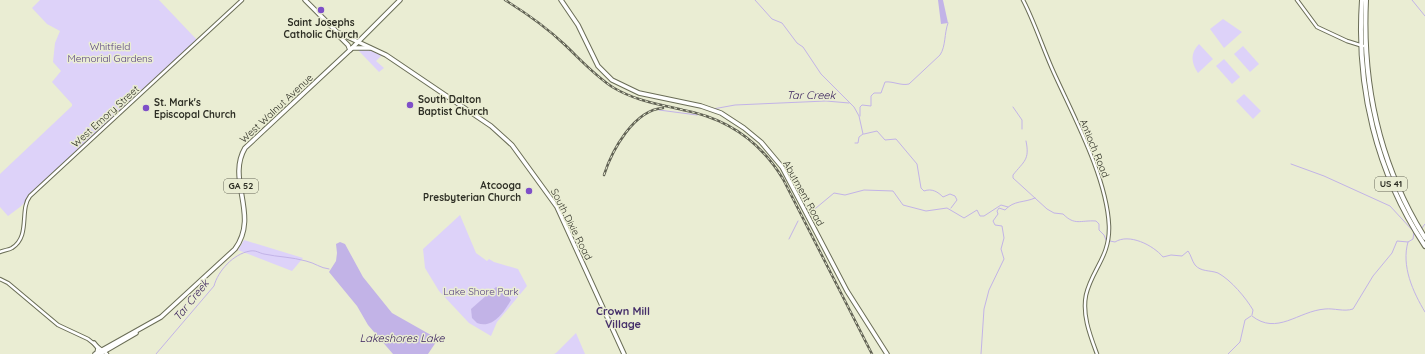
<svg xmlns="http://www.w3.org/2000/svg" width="1425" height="354" viewBox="0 0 1425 354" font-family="Quicksand,sans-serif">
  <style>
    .green { fill: #ddd2f9 }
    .water { fill: #c2b3e7 }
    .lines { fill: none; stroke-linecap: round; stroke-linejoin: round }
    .stream { stroke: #c2b3e7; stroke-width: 1 }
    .minor-casing { stroke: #6a6d56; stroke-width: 4.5 }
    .major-casing { stroke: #6a6d56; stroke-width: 5.5 }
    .highway-casing { stroke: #6a6d56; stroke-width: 6 }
    .minor { stroke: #fff; stroke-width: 2.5 }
    .major { stroke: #fff; stroke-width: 3.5 }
    .highway { stroke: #fff; stroke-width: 4 }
    .rail-casing { stroke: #616254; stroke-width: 2.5 }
    .rail { stroke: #eaedd3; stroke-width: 1; stroke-dasharray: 3; stroke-linecap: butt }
    .poi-dot { fill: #7e4fc8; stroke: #eaedd3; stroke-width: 1.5 }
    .labels { text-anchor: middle; stroke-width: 3; stroke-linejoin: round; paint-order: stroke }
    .shield { fill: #eaedd3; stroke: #666758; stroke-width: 1 }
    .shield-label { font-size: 9px; font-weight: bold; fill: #2d2e24 }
    .poi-label { font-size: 10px; font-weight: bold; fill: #2d2e24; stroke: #eaedd3; text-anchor: start }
    .park-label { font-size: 10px; fill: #553f7f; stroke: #eaedd3 }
    .street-label { font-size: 10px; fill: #2d2e24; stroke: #eaedd3 }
    .water-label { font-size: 11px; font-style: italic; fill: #351c5a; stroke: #eaedd3 }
    .neighbourhood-label { font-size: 11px; font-weight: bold; fill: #452f6a; stroke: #eaedd3 }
  </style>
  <rect width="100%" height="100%" fill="#eaedd3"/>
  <g class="green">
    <path d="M40 0H159L197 40 20 207 8 216 0 207V174L72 106V104L52 82 61 71 53 62 55 43 60 31 47 24 32 8Z"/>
    <path d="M1223 19 1242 32 1224 48 1210 29Z"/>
    <path d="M1199 44 1213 59 1198 73C1191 63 1190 53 1199 44Z"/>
    <path d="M1243 46 1259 64 1250 72 1234 54Z"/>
    <path d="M363 48 371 50 382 55 376 61 384 68 379 72 357 49Z"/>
    <path d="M1224 59 1240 77 1232 84 1216 66Z"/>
    <path d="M1244 94 1261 111 1253 119 1236 101Z"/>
    <path d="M460 215 476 253 487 261 489 259 494 262 518 269 527 286 497 322 491 336 469 323 439 291 425 268 423 249Z"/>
    <path d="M244 240 303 258 292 271 238 250Z"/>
    <path d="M576 333 585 354H554L556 353Z"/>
  </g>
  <g class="water">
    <path d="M938 0H943L948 23 941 24Z"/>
    <path d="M340 242 345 244 363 277 392 313 438 339 428 354H393L368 325 357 306 329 272 336 261 337 253 336 244Z"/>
    <path d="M496 287 504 292 511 300C504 312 493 329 477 323L472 318 471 309Z"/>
  </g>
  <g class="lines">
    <g class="stream">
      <path d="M755 0 772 19 782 23 797 43 803 47 821 74 854 107 859 116 863 134"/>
      <path d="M1412 0 1425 16"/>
      <path d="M1013 107 1022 120V129"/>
      <path d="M713 109 735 105 826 101 849 103"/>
      <path d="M659 110 697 115"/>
      <path d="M860 116V107L862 105 871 106V96L874 93H881L885 82C893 81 901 86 909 84L940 55C946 46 944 34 948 23"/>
      <path d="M864 134 877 131 885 140 896 139 917 164 921 188 924 191C932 188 938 192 943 197L950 194 955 196 957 200 951 208"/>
      <path d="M1026 141C1030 160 1024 161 1013 175V178L1047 209 1054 213 1063 214C1075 226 1080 220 1096 221L1099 224V230L1104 235 1106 240"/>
      <path d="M855 143H858L859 137 863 134"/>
      <path d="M810 213 834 193 845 195 864 190 893 191 903 205 926 211 947 208 964 218 977 210 980 216H984L1001 205 1008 207"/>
      <path d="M1422 228 1425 224"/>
      <path d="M789 239 798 221"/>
      <path d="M1110 241 1115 242C1129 233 1153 245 1163 257L1171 255 1182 256 1188 251C1191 255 1192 261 1195 265 1201 272 1210 270 1218 273 1231 280 1246 298 1253 310L1252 315"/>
      <path d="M1408 242C1401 266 1413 292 1425 312"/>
      <path d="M1252 316C1277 336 1298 311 1325 309 1334 308 1344 312 1353 309L1373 276 1392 253 1397 241 1408 242 1413 239 1414 232 1390 206 1324 176 1291 164"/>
      <path d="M156 354 214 286C218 271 233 254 250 251 256 250 259 253 264 254 278 257 292 257 306 261 315 263 320 268 329 269"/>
      <path d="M981 354 984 309 989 290 1004 259 1001 249 1004 238 1002 226 995 225 993 221 998 214 997 211 999 208 1005 210C1014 200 1024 203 1035 198"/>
      <path d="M1228 354 1240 342 1245 320 1251 316"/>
    </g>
    <g class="minor-casing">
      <g id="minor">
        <path d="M1023 0C1035 23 1043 49 1054 73 1074 117 1107 178 1109 226 1110 257 1092 269 1086 295 1082 315 1090 335 1097 354"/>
        <path d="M1297 0 1317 27 1347 41 1363 46"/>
        <path d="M0 252C4 250 9 250 12 248 31 236 19 210 30 196L242 0"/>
        <path d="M0 279 8 283 58 325 88 339 107 354"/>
      </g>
    </g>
    <g class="major-casing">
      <g id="major">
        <path d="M305 0 337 32 386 55 491 126 512 145 557 207 624 354"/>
        <path d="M561 0 578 25 598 66 612 80 639 93 701 106 721 113 744 128 761 142 782 167 847 291 887 354"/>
        <path d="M334 31 348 45 350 50"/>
        <path d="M352 48H370"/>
        <path d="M94 343 98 348 97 353"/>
        <path d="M95 354 161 317 235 249C260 215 226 180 245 148L350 50 400 0"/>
        <path d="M100 354 136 333"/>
      </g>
    </g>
    <g class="highway-casing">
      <g id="highway">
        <path d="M1362 0C1356 87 1376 172 1425 246"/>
        <path d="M1366 0C1362 84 1380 166 1425 238"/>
      </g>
    </g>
    <use href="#minor" class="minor"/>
    <use href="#major" class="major"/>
    <use href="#highway" class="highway"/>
    <g class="rail-casing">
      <g id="rail">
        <path d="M505 0C526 13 546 27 564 44 580 59 595 76 614 88 636 101 659 104 683 110 726 118 760 141 783 179L872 354"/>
        <path d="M604 175C612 150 634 110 663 108"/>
      </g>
    </g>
    <use href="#rail" class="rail"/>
  </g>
  <g class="poi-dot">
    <circle cx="321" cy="10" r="4"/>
    <circle cx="410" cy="105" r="4"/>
    <circle cx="146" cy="108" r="4"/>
    <circle cx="529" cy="191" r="4"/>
  </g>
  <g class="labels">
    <g class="shield">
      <rect x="1375" y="177" width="32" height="14" rx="3"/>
      <rect x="224" y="179" width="34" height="14" rx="3"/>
    </g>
    <g class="shield-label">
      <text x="1391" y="187">US 41</text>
      <text x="241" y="189">GA 52</text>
    </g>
    <g class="poi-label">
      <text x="321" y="26" text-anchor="middle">Saint Josephs<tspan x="321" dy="12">Catholic Church</tspan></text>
      <text x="418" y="103">South Dalton<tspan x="418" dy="12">Baptist Church</tspan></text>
      <text x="154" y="106">St. Mark's<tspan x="154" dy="12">Episcopal Church</tspan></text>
      <text x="521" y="189" text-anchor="end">Atcooga<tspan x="521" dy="12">Presbyterian Church</tspan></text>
    </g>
    <g class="park-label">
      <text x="110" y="50">Whitfield<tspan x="110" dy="12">Memorial Gardens</tspan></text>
      <text x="481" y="295">Lake Shore Park</text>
    </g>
    <g class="street-label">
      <text transform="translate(276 108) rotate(-43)" y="4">West Walnut Avenue</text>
      <text transform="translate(105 116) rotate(-42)" y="4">West Emory Street</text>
      <text transform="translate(1095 148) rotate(68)" y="4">Antioch Road</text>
      <text transform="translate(804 193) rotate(61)" y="4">Abutment Road</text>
      <text transform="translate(572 224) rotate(63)" y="4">South Dixie Road</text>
    </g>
    <g class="water-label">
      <text x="811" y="99">Tar Creek</text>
      <text transform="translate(191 300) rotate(-51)" y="4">Tar Creek</text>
      <text x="402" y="342">Lakeshores Lake</text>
    </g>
    <g class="neighbourhood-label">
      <text x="623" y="315">Crown Mill<tspan x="623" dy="13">Village</tspan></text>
    </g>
  </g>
</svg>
